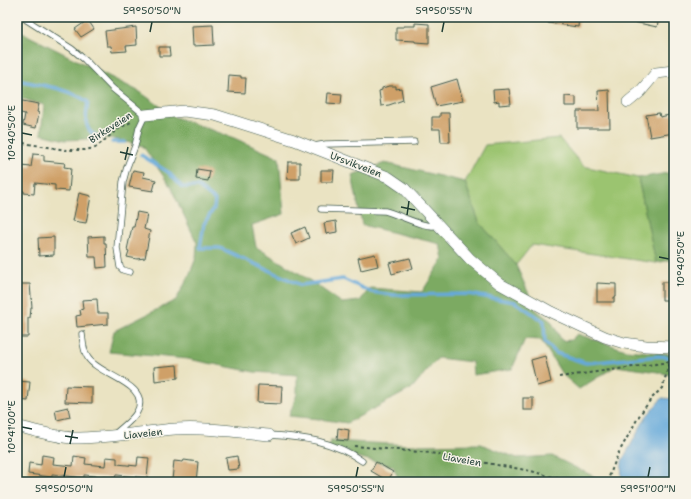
<svg xmlns="http://www.w3.org/2000/svg" width="691" height="499" viewBox="0 0 691 499" font-family="'Shantell Sans',sans-serif">
  <style>
    .green { fill: #9bc470; stroke: #5d8052 }
    .forest { fill: #7caa62; stroke: #4e744b }
    .water { fill: #65a9da; stroke: #427387 }
    .lines { fill: none; stroke-linecap: round; stroke-linejoin: round }
    .stream { stroke: #65a9da; stroke-width: 3.5 }
    .building { fill: #cfa068 }
    .lane-casing { stroke: #3d5649; stroke-width: 7 }
    .street-casing { stroke: #3d5649; stroke-width: 12 }
    .path { stroke: #3d5649; stroke-width: 2; stroke-dasharray: 3 3; stroke-linecap: butt }
    .lane { stroke: #fff; stroke-width: 5.5 }
    .street { stroke: #fff; stroke-width: 11 }
    .ticks { fill: none; stroke: #1f3d34; stroke-width: 1.5 }
    .labels { text-anchor: middle; stroke-width: 3; stroke-linejoin: round; paint-order: stroke }
    .street-label { font-size: 10px; fill: #1f3d34; stroke: #f7f3e8 }
    .neatline { fill: none; stroke: #1f3d34; stroke-width: 1.5 }
    .ticks-label { font-size: 10px; text-anchor: middle; fill: #1f3d34 }
  </style>
  <rect width="100%" height="100%" fill="#f7f3e8"/>
  <filter id="ink" filterUnits="userSpaceOnUse"><feTurbulence type="fractalNoise" baseFrequency=".025" numOctaves="2"/><feDisplacementMap in="SourceGraphic" scale="8" xChannelSelector="R" yChannelSelector="G"/><feConvolveMatrix kernelMatrix="1 2 1 2 8 2 1 2 1" color-interpolation-filters="sRGB"/></filter>
  <filter id="wash" filterUnits="userSpaceOnUse"><feTurbulence type="fractalNoise" baseFrequency=".012" numOctaves="4" result="noise"/><feDisplacementMap in="SourceGraphic" scale="16" xChannelSelector="R" yChannelSelector="G"/><feGaussianBlur stdDeviation="0.9" result="paint"/><feColorMatrix in="noise" values="0 0 0 0 0 0 0 0 0 0 0 0 0 0 0 0 0 1.4 0 .05"/><feComposite in="paint" operator="in"/></filter>
  <g filter="url(#wash)">
    <rect width="100%" height="100%" fill="#eae3c2"/>
    <path class="green" d="M559 138 583 166 638 178 656 263 532 245 516 265 479 222 465 182 485 145Z"/>
    <g class="forest">
      <path d="M17 30 140 92 175 117 234 138 279 158 284 214 252 225 256 247 302 275 342 303 360 301 370 288 422 292 443 259 440 244 362 225 352 175 385 163 465 182 479 222 516 265 536 310 551 321 562 341 571 340 577 334 626 350 674 354V376L658 372 616 366 579 389 562 374 541 340 525 339 512 369 473 375 472 362 438 358 411 389 347 423 319 419 289 416 297 394V375L254 372 188 359 109 352 114 331 176 300 189 276 196 258 197 243 170 186 143 146 111 138 65 140 41 134 44 105 17 97Z"/>
      <path d="M674 172V259L656 263 638 178Z"/>
      <path d="M330 441 413 445 481 444 517 458 552 456 601 480V482H513L509 481 428 480 398 478 393 466 328 450Z"/>
    </g>
    <path class="water" d="M662 398 674 399V482H621L622 461 646 417Z"/>
    <g class="lines">
      <g class="stream">
        <path d="M17 80C41 85 68 88 88 102 86 116 82 131 99 137"/>
        <path d="M112 142H125"/>
        <path d="M141 155 168 172 182 187H198L215 200 214 208 204 224 200 248H220L301 285 343 279 371 292 394 295 468 294 515 302 544 321 545 342 556 353 586 363 659 356 674 358"/>
      </g>
    </g>
    <g id="blocks">
      <g class="building">
        <path d="M548 17H579L578 27 548 23Z"/>
        <path d="M629 17H659L657 27 629 21Z"/>
        <path d="M88 20 94 29 81 37 75 29Z"/>
        <path d="M415 23 429 24V43L415 42V41L396 40V27H404V26H415Z"/>
        <path d="M213 25 214 45 193 46 192 26Z"/>
        <path d="M136 27 137 45 126 46 127 51 112 52 111 46H107L105 31Z"/>
        <path d="M159 47H169L170 56H159Z"/>
        <path d="M229 75 241 76V78H246L245 93 228 92Z"/>
        <path d="M457 79 463 101 436 106 431 87Z"/>
        <path d="M389 86H396V89L401 88 403 100 389 105 381 106 379 91 382 90V88Z"/>
        <path d="M509 89 511 104 499 105V101L494 102 493 90Z"/>
        <path d="M609 90 610 128H577V111H599L598 91Z"/>
        <path d="M328 93 342 94 341 104 327 103Z"/>
        <path d="M565 96 576 97V106H565Z"/>
        <path d="M17 100 39 104 37 112 39 113 36 128 23 125 25 114 17 112Z"/>
        <path d="M440 113H449L450 142H441L440 129H432V117H440Z"/>
        <path d="M659 113 660 117 674 114V133L650 137 646 115Z"/>
        <path d="M33 154 44 155V161L65 163 64 167 71 168 69 191 55 190V185L35 183 34 194 24 193V191L17 190V179H19L21 166 31 167Z"/>
        <path d="M288 162H300V179H287Z"/>
        <path d="M197 169 210 171 208 181 196 179Z"/>
        <path d="M133 170 144 172 143 177 156 180 153 191 129 187Z"/>
        <path d="M321 170H334L333 182H321Z"/>
        <path d="M79 193 91 196 86 223 73 221Z"/>
        <path d="M137 212 147 214 144 229 150 231 145 258 137 259 127 257 129 251 127 250 132 227H134Z"/>
        <path d="M336 221 337 232 326 234 324 223Z"/>
        <path d="M305 227 309 238 296 244 291 233Z"/>
        <path d="M104 236V243H106L107 267 97 268 96 257H89L88 237Z"/>
        <path d="M54 237V255L39 256 38 238Z"/>
        <path d="M375 254 378 266 361 270 358 258Z"/>
        <path d="M410 258 413 268 392 274 389 263Z"/>
        <path d="M662 282H672L674 283V297H673V300H662Z"/>
        <path d="M597 283 616 284V297H614V302H597Z"/>
        <path d="M17 284H30L32 308H31L30 318H28V337H17Z"/>
        <path d="M97 299 98 313H108V324L77 327 76 316 81 315 80 310 83 309 82 300Z"/>
        <path d="M545 356 551 382 537 386 531 360Z"/>
        <path d="M177 365 178 378 155 381 154 367Z"/>
        <path d="M17 381 30 382 28 401 17 400Z"/>
        <path d="M258 385 282 386 281 404 257 403Z"/>
        <path d="M66 386 92 387V403L65 402Z"/>
        <rect x="523" y="398" width="10" height="12"/>
        <path d="M68 407 70 417 57 420 55 410Z"/>
        <path d="M338 428 349 430 348 441 337 440Z"/>
        <path d="M42 455 54 457 53 464 73 466 74 456 86 458 85 464 105 466 106 457 117 458V464L137 466 138 457 149 458 147 478 116 475 115 478 84 475V478L52 474V477L28 474 29 463 41 465Z"/>
        <path d="M237 456 239 469 228 470 226 458Z"/>
        <path d="M184 460 198 462 196 482H178V481L172 480 174 461 183 462Z"/>
        <path d="M376 462 393 472 388 481 371 471Z"/>
      </g>
    </g>
  </g>
  <g filter="url(#ink)">
    <use href="#blocks" fill-opacity="0" stroke="#3d5649" stroke-width="1"/>
    <g class="lines">
      <g class="lane-casing">
        <g id="lane">
          <path d="M22 17 72 49 85 60 112 88 145 115 139 128 135 146 127 167 123 182 117 248 120 267 123 270 130 272"/>
          <path d="M314 146 326 144 414 142"/>
          <path d="M321 209 385 211C398 214 427 230 437 225"/>
          <path d="M82 334C83 342 83 351 88 358 100 376 152 384 137 412 132 421 122 427 115 434"/>
          <path d="M269 435C303 437 334 441 362 461"/>
        </g>
      </g>
      <g class="street-casing">
        <g id="street">
          <path d="M628 102 640 92 656 73 674 71"/>
          <path d="M145 115 184 111 215 115 294 140 388 177 404 188 470 259 500 284 551 312 605 337 624 343 646 346 674 347"/>
          <path d="M17 426C36 431 54 437 74 438 108 438 141 432 175 429 206 427 238 432 269 435"/>
        </g>
      </g>
      <g class="path">
        <path d="M17 142 66 150H85L95 148 118 129 131 122"/>
        <path d="M559 377 670 362"/>
        <path d="M354 446 430 453 531 471 570 482"/>
        <path d="M607 482 618 454 639 416 651 399 662 388 671 359"/>
      </g>
      <use href="#lane" class="lane"/>
      <use href="#street" class="street"/>
    </g>
  </g>
  <path class="ticks" d="M150 32 152 22M442 32 444 22M22 133 32 135M120 152 133 155M125 160 128 147M401 207 415 210M407 215 409 201M659 257 669 259M22 427 32 429M65 436 78 438M70 444 73 430M64 477 66 467M356 477 358 467M648 477 650 467"/>
  <g class="labels">
    <g class="street-label">
      <text transform="translate(110 127) rotate(-33)" y="4">Birkeveien</text>
      <text transform="translate(356 164) rotate(21)" y="4">Ursvikveien</text>
      <text transform="translate(143 433) rotate(-6)" y="4">Liaveien</text>
      <text transform="translate(462 459) rotate(10)" y="4">Liaveien</text>
    </g>
  </g>
  <rect width="691" height="499" fill="none" stroke="#f7f3e8" stroke-width="44"/>
  <rect x="22" y="22" width="647" height="455" class="neatline"/>
  <g class="ticks-label">
    <text x="152" y="14">59°50'50"N</text>
    <text x="444" y="14">59°50'55"N</text>
    <text transform="translate(11 133) rotate(-90)" y="4">10°40'50"E</text>
    <text transform="translate(680 259) rotate(-90)" y="4">10°40'50"E</text>
    <text transform="translate(11 427) rotate(-90)" y="4">10°41'00"E</text>
    <text x="64" y="492">59°50'50"N</text>
    <text x="356" y="492">59°50'55"N</text>
    <text x="648" y="492">59°51'00"N</text>
  </g>
</svg>
